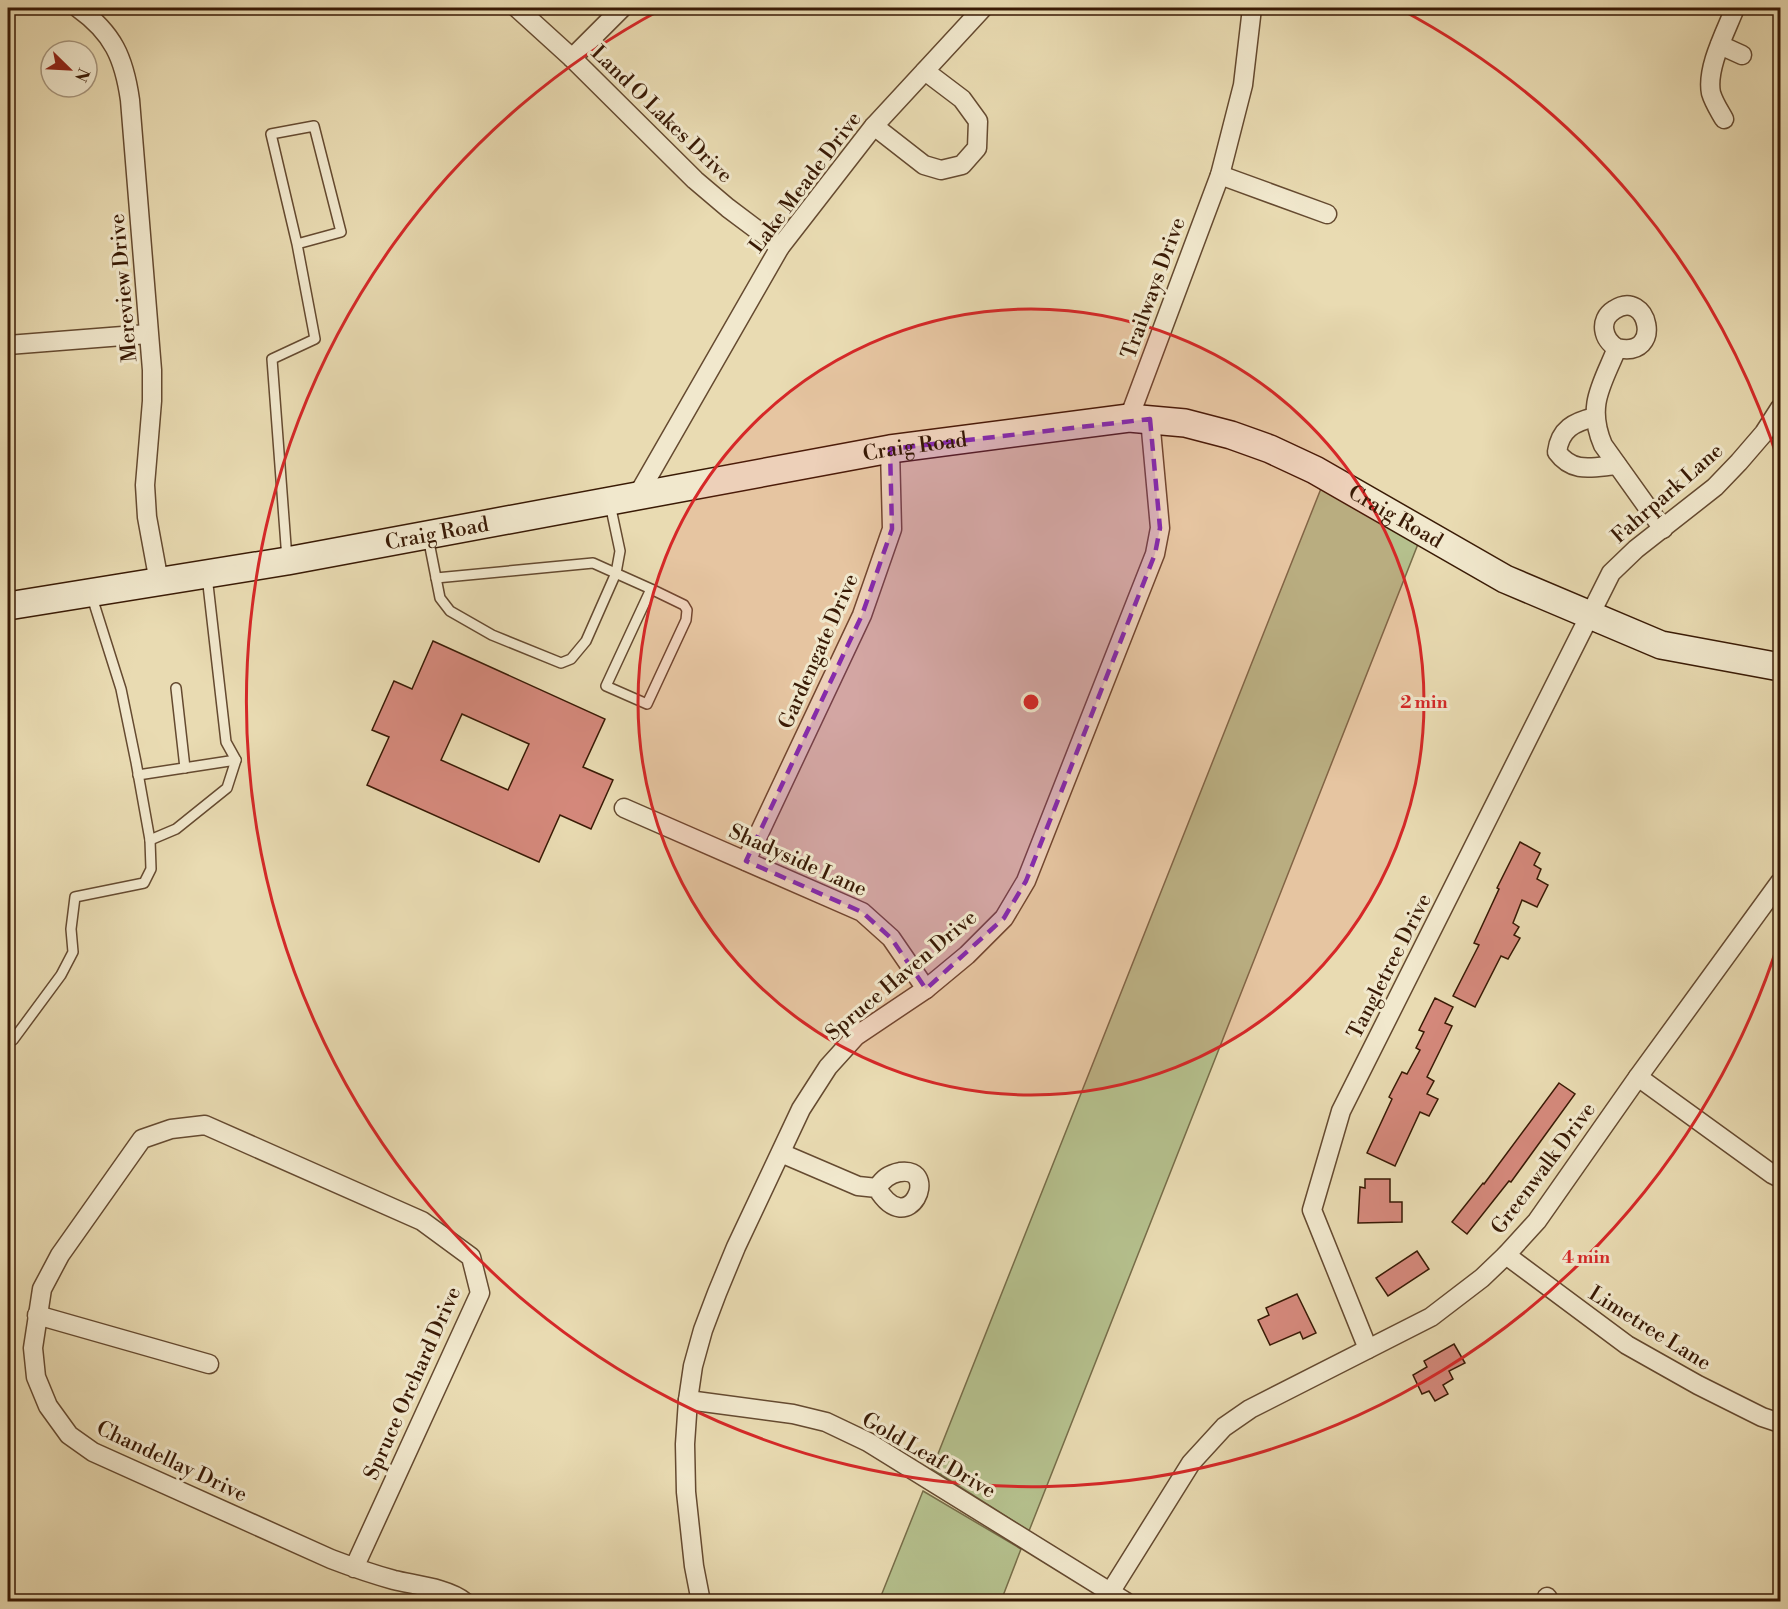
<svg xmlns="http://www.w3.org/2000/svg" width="1788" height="1609" viewBox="0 0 1788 1609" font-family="'Libre Bodoni',serif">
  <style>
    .green { fill: #b5c08d; stroke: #776d49; stroke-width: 1.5 }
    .building { fill: #d5897c; stroke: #391a05; stroke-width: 1.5; fill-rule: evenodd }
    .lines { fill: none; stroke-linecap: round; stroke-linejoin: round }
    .service-casing { stroke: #654a30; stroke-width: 12 }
    .minor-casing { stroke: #654a30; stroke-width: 21 }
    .secondary-casing { stroke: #391a05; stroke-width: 30 }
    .service { stroke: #f1e8cd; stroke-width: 9 }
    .minor { stroke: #f1e8cd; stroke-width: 18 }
    .secondary { stroke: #f1e8cd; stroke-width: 27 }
    .marked { fill: #7b2cbf; fill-opacity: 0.2; stroke: #7b2cbf; stroke-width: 4.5; stroke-dasharray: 12 8; stroke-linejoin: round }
    .ring { fill: none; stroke: #d62828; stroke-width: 3 }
    .labels { text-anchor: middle; stroke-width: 6; stroke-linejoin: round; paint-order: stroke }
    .street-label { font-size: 21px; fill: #391a05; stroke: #f1e8cd }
    .centre { fill: #d62828; stroke: #f1e8cd; stroke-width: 3 }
    .ring-label { font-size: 18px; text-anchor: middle; font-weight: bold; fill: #d62828; stroke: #f1e8cd; stroke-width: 6; stroke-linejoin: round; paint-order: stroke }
  </style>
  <rect width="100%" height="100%" fill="#e9dbb2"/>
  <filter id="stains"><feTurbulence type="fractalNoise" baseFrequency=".00333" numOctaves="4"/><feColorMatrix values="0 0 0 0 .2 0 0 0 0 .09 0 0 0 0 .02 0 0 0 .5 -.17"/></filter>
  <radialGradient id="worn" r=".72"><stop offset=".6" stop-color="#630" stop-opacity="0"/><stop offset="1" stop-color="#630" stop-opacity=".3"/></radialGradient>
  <g class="green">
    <path d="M1322 486 1418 544 1029 1531 932 1469Z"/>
    <path d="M923 1491 1021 1549 1001 1601H879Z"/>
  </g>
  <g class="building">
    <path d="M433 641 605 719 583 767 613 780 591 829 560 815 539 862 367 785 389 737 372 730 394 681 412 689ZM462 714 529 744 508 790 441 760Z"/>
    <path d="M1520 842 1540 853 1534 865 1541 869 1537 879 1548 885 1537 907 1522 900 1513 923 1519 927 1514 935 1520 938 1508 959 1501 956 1475 1007 1453 996 1479 945 1474 943 1499 889 1497 888Z"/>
    <path d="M1435 998 1453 1007 1445 1023 1452 1026 1427 1077 1434 1081 1427 1094 1438 1099 1429 1116 1420 1112 1395 1166 1367 1153 1392 1099 1389 1097 1402 1072 1407 1074 1420 1050 1416 1048 1424 1032 1419 1030Z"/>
    <path d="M1559 1083 1575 1094 1511 1182 1509 1181 1467 1234 1452 1222 1483 1183 1484 1184Z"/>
    <path d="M1365 1179H1390V1202H1402V1222L1358 1223 1360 1187 1365 1188Z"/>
    <path d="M1417 1251 1429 1269 1388 1296 1376 1278Z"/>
    <path d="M1297 1294 1316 1333 1303 1339 1300 1332 1270 1345 1258 1320 1269 1315 1266 1308Z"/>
    <path d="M1454 1344 1465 1363 1449 1371 1453 1379 1443 1385 1448 1394 1435 1401 1429 1391 1422 1394 1413 1375 1427 1367 1424 1361Z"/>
  </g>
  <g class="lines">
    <g class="service-casing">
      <g id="service">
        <path d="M428 537 440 598 450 611 492 635 561 663 571 659 586 641 616 573 620 551 610 504"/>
        <path d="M287 559 272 359 315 339 297 244 341 232 314 126 271 134 297 244"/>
        <path d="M436 578 593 563 651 589 606 686 647 704 686 620 687 610 684 605 651 589"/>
        <path d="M176 688 185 768"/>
        <path d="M138 775 236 760"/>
        <path d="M150 840 176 829 227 788 236 760 226 742 207 576"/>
        <path d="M13 1040 61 975 73 952 71 929 75 897 144 883 151 869 150 840 136 762 121 689 91 594"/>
      </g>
    </g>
    <g class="minor-casing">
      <g id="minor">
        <path d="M78 8C113 33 124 58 130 100L152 370V401L145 485 147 517 159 582"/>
        <path d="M517 8 572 58 695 180 728 208 780 247"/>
        <path d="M1720 45 1742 55"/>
        <path d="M572 58 622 8"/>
        <path d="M1724 119C1719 110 1714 103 1711 93 1706 68 1726 31 1735 8"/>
        <path d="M874 126 924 165 941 170 962 165 977 148 978 121 962 99 925 71"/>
        <path d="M1220 175 1327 214"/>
        <path d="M8 345 148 334"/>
        <path d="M1617 348C1603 340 1598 320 1614 310 1648 287 1665 359 1617 348 1602 385 1586 405 1603 445L1663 529"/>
        <path d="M1595 417C1574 422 1560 429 1557 452 1573 474 1593 467 1617 465"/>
        <path d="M1129 418 1220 175 1243 85 1252 8"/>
        <path d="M636 498 780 247 874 126 983 8"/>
        <path d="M624 808 862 912 891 938 926 989"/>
        <path d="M746 861 862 615 892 529 890 449"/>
        <path d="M1638 1077 1772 1174 1780 1178"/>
        <path d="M781 1153 858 1186 877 1188C883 1179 889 1174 900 1172 941 1166 909 1242 877 1188"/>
        <path d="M1506 1255 1627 1345 1698 1385 1762 1417 1780 1423"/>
        <path d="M37 1315 209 1364"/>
        <path d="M1368 1349 1312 1210 1341 1111 1611 573 1636 549 1715 487 1739 462 1764 433 1780 408"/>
        <path d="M688 1400 793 1414 826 1422 868 1442 1126 1602"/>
        <path d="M354 1568 480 1293 471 1257 422 1221 205 1125 171 1129 142 1139 60 1255 42 1289 33 1348 36 1377 48 1406 69 1435 93 1452 331 1559C352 1567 372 1574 394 1580 415 1585 448 1588 465 1602"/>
        <path d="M1111 1591 1191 1463 1224 1427 1250 1409 1431 1317 1482 1278 1506 1255 1537 1221 1638 1077 1780 882"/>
        <path d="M1547 1597 1550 1602"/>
        <path d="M701 1602 694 1566 686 1492 685 1444 688 1400 693 1366 703 1330 717 1293 736 1247 801 1109 828 1067 856 1036 926 989 967 955 1004 918 1026 881 1155 554 1160 528 1150 419"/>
      </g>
    </g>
    <g class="secondary-casing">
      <g id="secondary">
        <path id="s1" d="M8 606 287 561 890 449 1129 418 1185 423 1231 435 1270 449 1315 470 1505 579 1661 645 1780 667"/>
      </g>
    </g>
    <use href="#service" class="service"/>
    <use href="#minor" class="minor"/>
    <use href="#secondary" class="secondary"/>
  </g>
  <path class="marked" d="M1150 419 1160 528 1155 554 1026 881 1004 918 926 989 891 938 862 912 746 861 862 615 892 529 890 449Z"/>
  <circle cx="1031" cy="702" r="393" fill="#d62828" fill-opacity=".12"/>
  <g class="ring">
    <circle cx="1031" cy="702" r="393"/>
    <path d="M1780 938A785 785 0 1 1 662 9M1400 9A785 785 0 0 1 1780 466"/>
  </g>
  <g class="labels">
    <g class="street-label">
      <text transform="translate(662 114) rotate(44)" y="7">Land O Lakes Drive</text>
      <text transform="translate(805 182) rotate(-53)" y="7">Lake Meade Drive</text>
      <text transform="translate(123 288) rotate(-95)" y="7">Mereview Drive</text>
      <text transform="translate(1153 288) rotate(-70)" y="7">Trailways Drive</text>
      <text dy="7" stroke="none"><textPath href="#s1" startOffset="921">Craig Road</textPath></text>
      <text transform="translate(1667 493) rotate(-41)" y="7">Fahrpark Lane</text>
      <text dy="7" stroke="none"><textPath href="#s1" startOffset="1425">Craig Road</textPath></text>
      <text dy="7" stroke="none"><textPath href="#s1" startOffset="435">Craig Road</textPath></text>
      <text transform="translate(818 651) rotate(-66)" y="7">Gardengate Drive</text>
      <text transform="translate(798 860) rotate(24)" y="7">Shadyside Lane</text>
      <text transform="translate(1389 966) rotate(-63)" y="7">Tangletree Drive</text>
      <text transform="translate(901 975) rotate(-40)" y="7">Spruce Haven Drive</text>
      <text transform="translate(1543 1168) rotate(-53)" y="7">Greenwalk Drive</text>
      <text transform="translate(1650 1328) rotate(32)" y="7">Limetree Lane</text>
      <text transform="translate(412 1383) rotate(-66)" y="7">Spruce Orchard Drive</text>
      <text transform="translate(929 1455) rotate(30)" y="7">Gold Leaf Drive</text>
      <text transform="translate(172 1461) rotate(25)" y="7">Chandellay Drive</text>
    </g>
  </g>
  <circle cx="1031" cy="702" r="9" class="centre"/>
  <g class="ring-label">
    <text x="1424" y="708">2 min</text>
    <text x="1586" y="1263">4 min</text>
  </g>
  <rect width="1788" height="1609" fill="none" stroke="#e9dbb2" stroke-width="30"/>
  <rect x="9" y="9" width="1770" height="1591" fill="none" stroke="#391a05" stroke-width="3"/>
  <rect x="15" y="15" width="1758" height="1579" fill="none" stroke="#391a05" stroke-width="1.5"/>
  <g transform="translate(69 69) rotate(114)"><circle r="28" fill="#f1e8cd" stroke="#a7967d" stroke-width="1.5"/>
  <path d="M0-4.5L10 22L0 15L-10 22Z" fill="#8f2418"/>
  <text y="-9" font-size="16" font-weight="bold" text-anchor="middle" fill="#391a05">N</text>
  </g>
  <rect width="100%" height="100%" filter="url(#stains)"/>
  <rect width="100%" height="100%" fill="url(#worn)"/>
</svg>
